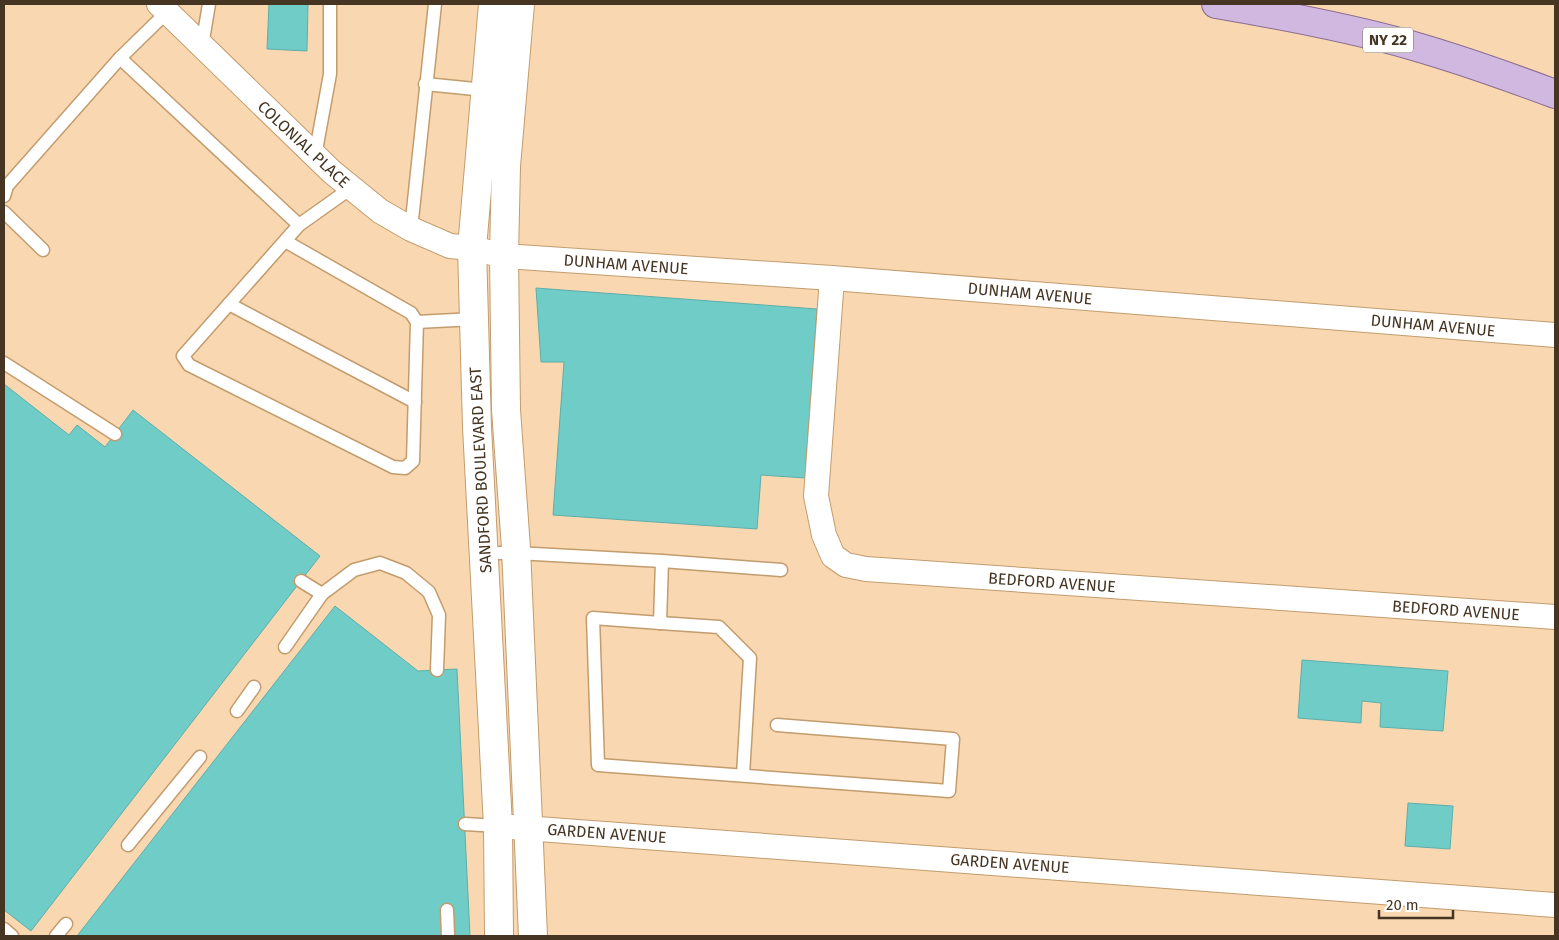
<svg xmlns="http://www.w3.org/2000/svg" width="1559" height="940" viewBox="0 0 1559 940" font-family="'Fira Sans',sans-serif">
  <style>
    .building { fill: #6fccc7; stroke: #5faeaa }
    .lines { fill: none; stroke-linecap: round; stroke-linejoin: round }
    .service-casing { stroke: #c39c6d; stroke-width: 15 }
    .minor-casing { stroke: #c39c6d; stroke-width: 26 }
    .tertiary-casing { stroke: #c39c6d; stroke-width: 30 }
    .primary-casing { stroke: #8b6c90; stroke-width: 30 }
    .service { stroke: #fff; stroke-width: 12 }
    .minor { stroke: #fff; stroke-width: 24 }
    .tertiary { stroke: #fff; stroke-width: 28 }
    .primary { stroke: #d0b8e0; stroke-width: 28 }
    .labels { text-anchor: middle; stroke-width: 4; stroke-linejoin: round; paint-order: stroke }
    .shield { fill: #fff; stroke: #7e7264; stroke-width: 1 }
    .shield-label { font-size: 15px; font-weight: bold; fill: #463522 }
    .street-label { font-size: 16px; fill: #463522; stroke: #fff }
  </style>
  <rect width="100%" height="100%" fill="#f9d7b1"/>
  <g class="building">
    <path d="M269 4H308L307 51 267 49Z"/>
    <path d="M536 288 817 309 805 478 761 475 757 529 553 515 564 362H541Z"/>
    <path d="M4 384 69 435 77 425 105 447 133 410 320 556 31 931 4 910Z"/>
    <path d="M335 606 418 671 457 669 470 936H77Z"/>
    <path d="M1302 660 1448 671 1443 731 1380 727 1381 703 1362 701 1361 723 1298 718Z"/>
    <path d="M1408 803 1453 806 1450 849 1405 846Z"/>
  </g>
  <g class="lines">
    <g class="service-casing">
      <g id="service">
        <path d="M202 46 209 4"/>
        <path d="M120 58 299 225"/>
        <path d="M425 84 485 90"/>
        <path d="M315 156 330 74V4"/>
        <path d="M4 196 7 186 120 58 167 12"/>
        <path d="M4 212 43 250"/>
        <path d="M411 229 435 4"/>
        <path d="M285 241 411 313 417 322 413 461 405 468 393 467 189 365 183 356 299 225 351 188"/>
        <path d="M229 304 415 402"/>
        <path d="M417 322 474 319"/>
        <path d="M4 363 115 434"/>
        <path d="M484 553H516L662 561 660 623 593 618 598 765 949 791 953 739 777 725"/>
        <path d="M662 561 781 570"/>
        <path d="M301 581 322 594 354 570 380 563 406 573 429 592 439 615 437 670"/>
        <path d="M660 623 719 627 750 658 743 775"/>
        <path d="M285 647 322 594"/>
        <path d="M237 711 254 687"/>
        <path d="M465 824 498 826"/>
        <path d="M128 845 200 757"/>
        <path d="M447 910 448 936"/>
        <path d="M4 929 12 936"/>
        <path d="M56 936 66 924"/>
      </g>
    </g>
    <g class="minor-casing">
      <g id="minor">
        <path d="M159 4 332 172 380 211 411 229 450 246 472 248 504 256 832 278 1555 335"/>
        <path d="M832 278 816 496 824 535 833 556 846 565 866 569 1555 617"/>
        <path d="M498 826 1555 905"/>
      </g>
    </g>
    <g class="tertiary-casing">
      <g id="tertiary">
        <path d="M493 4 472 248 477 427 498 826 499 936"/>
        <path d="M520 4 506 166 504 256 506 410 516 548 533 936"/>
      </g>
    </g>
    <g class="primary-casing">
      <path id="primary" d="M1216 4C1281 15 1346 27 1410 45 1459 59 1507 76 1555 94"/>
    </g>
    <use href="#service" class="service"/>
    <use href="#minor" class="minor"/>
    <use href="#tertiary" class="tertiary"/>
    <use href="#primary" class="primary"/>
  </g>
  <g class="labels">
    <rect class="shield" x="1363" y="27.5" width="50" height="25" rx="4"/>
    <g class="shield-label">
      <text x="1388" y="45">NY 22</text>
    </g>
    <g class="street-label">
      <text transform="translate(304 144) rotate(43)" y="6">COLONIAL PLACE</text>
      <text transform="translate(626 264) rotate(4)" y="6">DUNHAM AVENUE</text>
      <text transform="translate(1030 293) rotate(5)" y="6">DUNHAM AVENUE</text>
      <text transform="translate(1433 325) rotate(5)" y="6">DUNHAM AVENUE</text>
      <text transform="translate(480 470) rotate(-93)" y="6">SANDFORD BOULEVARD EAST</text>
      <text transform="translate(1052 582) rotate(4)" y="6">BEDFORD AVENUE</text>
      <text transform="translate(1456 610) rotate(4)" y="6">BEDFORD AVENUE</text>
      <text transform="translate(607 833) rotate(4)" y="6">GARDEN AVENUE</text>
      <text transform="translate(1010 863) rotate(4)" y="6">GARDEN AVENUE</text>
    </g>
  </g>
  <rect width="1559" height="940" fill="none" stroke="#463522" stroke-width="10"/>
  <path d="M1379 910v8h74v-8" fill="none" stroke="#463522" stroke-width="2.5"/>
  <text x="1386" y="910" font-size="15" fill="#463522" stroke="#ffffff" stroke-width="4" paint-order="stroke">20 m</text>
</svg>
